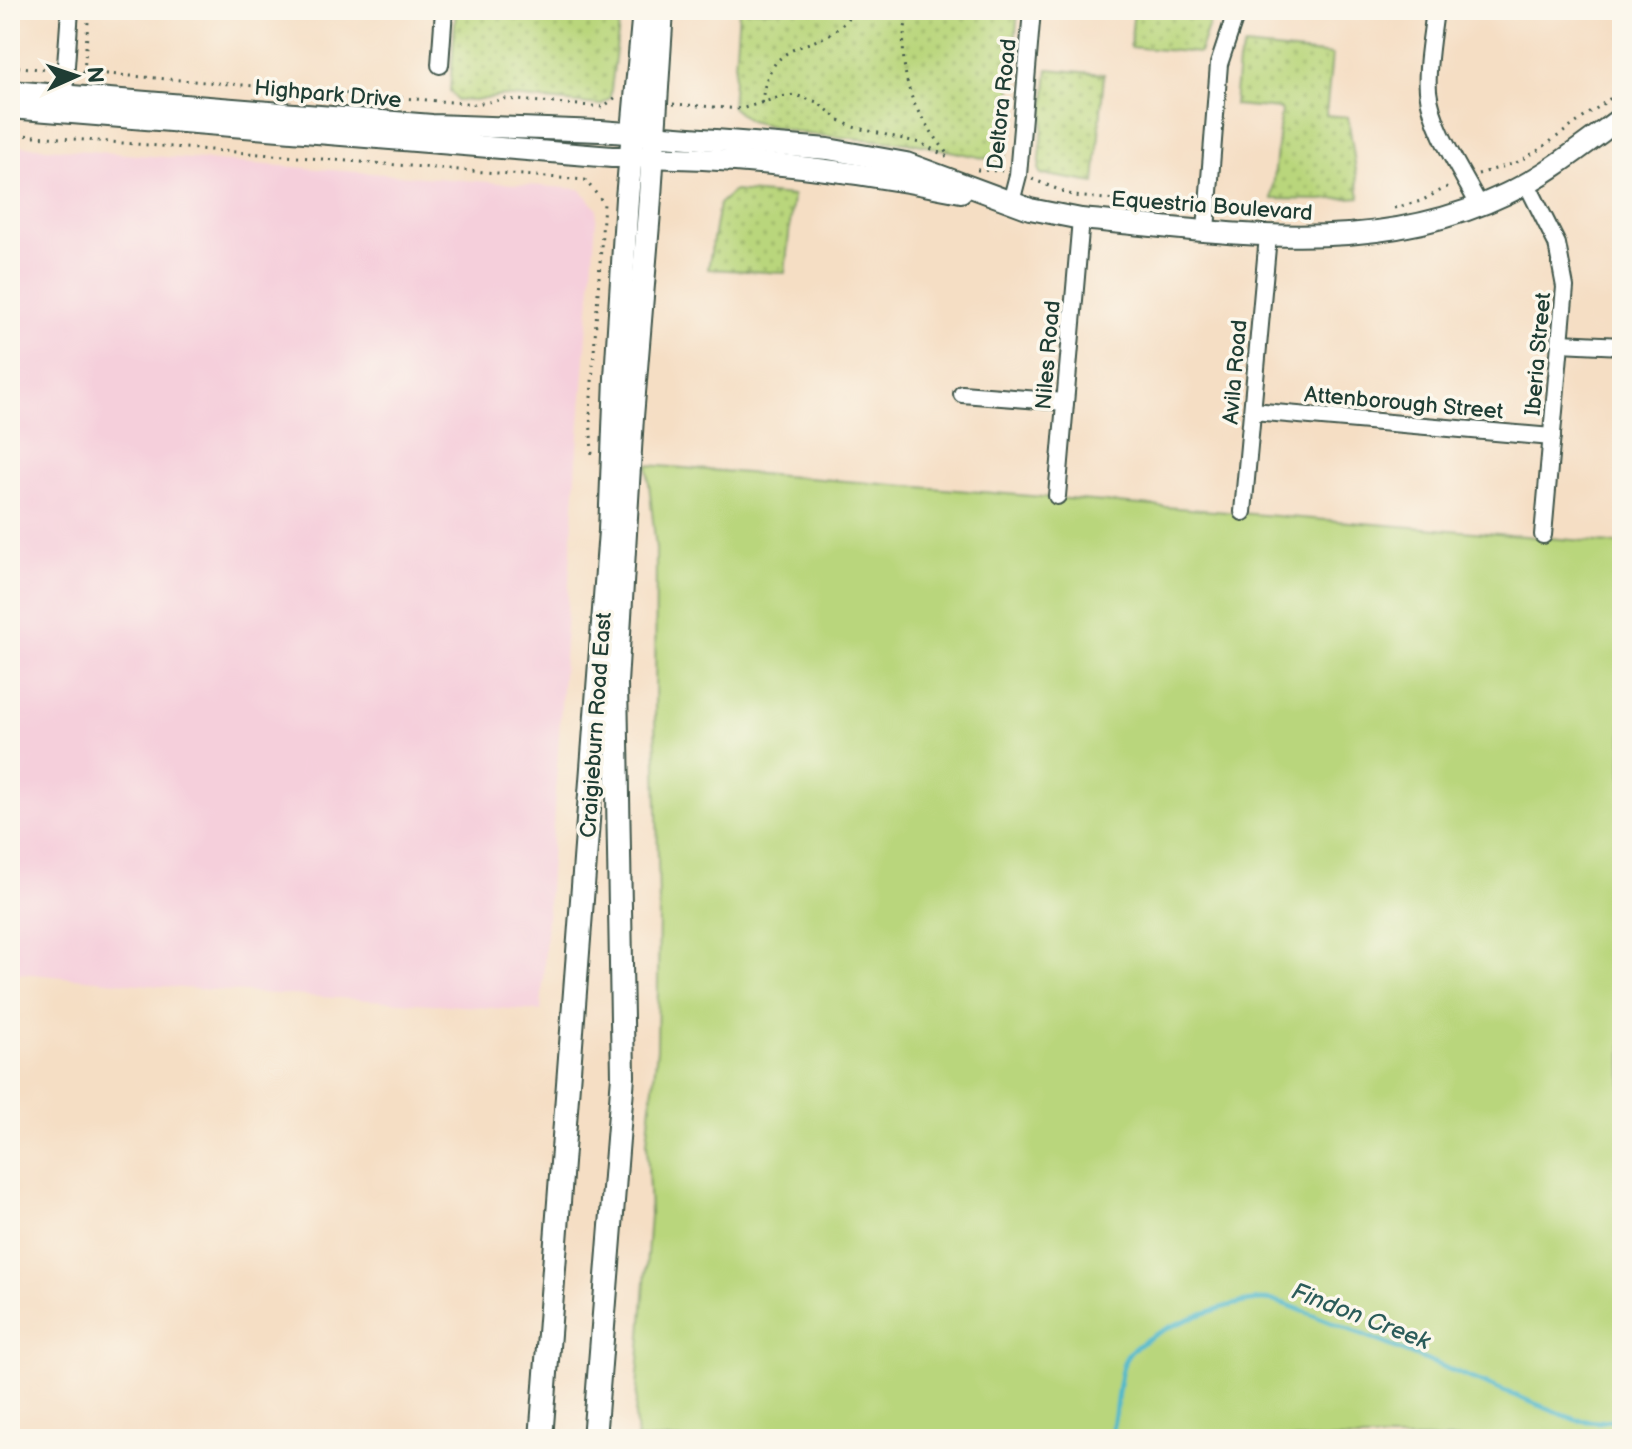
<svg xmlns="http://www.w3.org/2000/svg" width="1632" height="1449" viewBox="0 0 1632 1449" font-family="'Balsamiq Sans',sans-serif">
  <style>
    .built { fill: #f5cfdb }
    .grass { fill: #b9d67c; stroke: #6c8a58; stroke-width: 2 }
    .park { fill: url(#park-dots); stroke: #6c8a58; stroke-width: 2 }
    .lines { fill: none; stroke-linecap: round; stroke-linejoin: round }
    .stream { stroke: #4eb8cb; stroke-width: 5 }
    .minor-casing { stroke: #3f554a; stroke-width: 20 }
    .tertiary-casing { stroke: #3f554a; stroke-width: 24 }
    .secondary-casing { stroke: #3f554a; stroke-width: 26 }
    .path { stroke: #3f554a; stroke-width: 3; stroke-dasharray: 2 6; stroke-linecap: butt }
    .minor { stroke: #fff; stroke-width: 16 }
    .tertiary { stroke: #fff; stroke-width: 20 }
    .secondary { stroke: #fff; stroke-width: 22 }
    .labels { text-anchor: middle; stroke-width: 7; stroke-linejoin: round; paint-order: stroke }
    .street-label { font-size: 22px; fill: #1f3d34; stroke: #fbf7ec }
    .water-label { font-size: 24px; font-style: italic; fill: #2b5c5a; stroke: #fbf7ec }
  </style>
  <defs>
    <pattern id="park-dots" width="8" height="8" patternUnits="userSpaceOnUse" patternTransform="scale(2)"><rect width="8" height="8" fill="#b9d67c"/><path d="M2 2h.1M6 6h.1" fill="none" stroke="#96af66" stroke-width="1.8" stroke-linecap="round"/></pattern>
  </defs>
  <rect width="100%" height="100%" fill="#fbf7ec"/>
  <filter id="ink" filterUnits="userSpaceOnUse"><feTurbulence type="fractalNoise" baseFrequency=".0125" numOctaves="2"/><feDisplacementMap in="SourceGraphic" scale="16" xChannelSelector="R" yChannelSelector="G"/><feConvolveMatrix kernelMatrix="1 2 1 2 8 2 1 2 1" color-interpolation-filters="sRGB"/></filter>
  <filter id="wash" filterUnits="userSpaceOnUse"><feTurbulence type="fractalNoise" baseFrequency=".006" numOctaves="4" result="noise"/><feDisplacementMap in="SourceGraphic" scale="32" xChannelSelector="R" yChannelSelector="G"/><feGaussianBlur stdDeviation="1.8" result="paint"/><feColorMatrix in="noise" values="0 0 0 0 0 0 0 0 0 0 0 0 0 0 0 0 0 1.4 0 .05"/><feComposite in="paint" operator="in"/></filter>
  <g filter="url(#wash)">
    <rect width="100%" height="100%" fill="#f5dec4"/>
    <path class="built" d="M10 145 580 189 597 208 577 460 541 1011 182 988 10 972Z"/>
    <path class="grass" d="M647 465 1622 544V1439H637L635 1415 650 1215 647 1142 657 1049 659 908 655 715 656 549Z"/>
    <g class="park">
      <path d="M456 10H621L610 98 601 105 501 96 475 101 457 100 450 91Z"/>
      <path d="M739 10H1018L1005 156 997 161 917 144 805 134 749 121 732 107Z"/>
      <path d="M1134 10H1214L1199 53 1130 47Z"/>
      <path d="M1245 46 1332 55 1326 115 1348 117 1360 197 1320 200 1272 199 1281 109 1234 105 1238 62Z"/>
      <path d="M1048 69 1104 74 1095 183 1041 174 1039 171Z"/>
      <path d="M734 191 793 196 785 273 708 269 719 204Z"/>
    </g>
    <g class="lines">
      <path class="stream" d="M1109 1439C1119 1414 1115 1385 1125 1360 1136 1333 1235 1299 1264 1300 1278 1300 1293 1307 1306 1312L1576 1420 1598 1422 1622 1418"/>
    </g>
  </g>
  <g filter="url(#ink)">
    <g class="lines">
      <g class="minor-casing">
        <g id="minor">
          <path d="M1435 10C1432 36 1426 65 1428 91 1432 129 1462 172 1479 205"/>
          <path d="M440 65 444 10"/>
          <path d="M63 107 70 10"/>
          <path d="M1527 184 1557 244 1565 287 1543 535"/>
          <path d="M1011 202 1018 175 1032 10"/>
          <path d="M1206 230 1219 64 1237 10"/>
          <path d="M1560 343 1622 346"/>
          <path d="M962 394 1065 402"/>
          <path d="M1253 411 1552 437"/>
          <path d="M1057 496 1081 219"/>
          <path d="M1243 512 1268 236"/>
        </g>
      </g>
      <g class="tertiary-casing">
        <g id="tertiary">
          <path d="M10 91 432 125 601 131 828 149 906 163 1030 209 1081 219C1224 232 1371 259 1506 194 1547 175 1585 144 1622 117"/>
          <path d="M10 108 612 157C730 156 846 169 961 192"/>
        </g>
      </g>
      <g class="secondary-casing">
        <g id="secondary">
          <path d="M541 1439 610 531 616 378 627 198 644 10"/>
          <path d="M594 1439 623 1076 616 683 632 417 649 212 662 10"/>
        </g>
      </g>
      <g class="path">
        <path d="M910 10C898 40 903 85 919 113 927 127 938 140 947 154"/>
        <path d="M10 66 50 70"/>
        <path d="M82 72 476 104 505 99 603 107 616 97"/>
        <path d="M84 72 89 10"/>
        <path d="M762 103C769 27 825 60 853 10"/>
        <path d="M673 104 741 109 780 97 795 95 817 102 841 121 853 127 920 143 952 159"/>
        <path d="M10 134 585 180 604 203 590 412 592 455"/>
        <path d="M977 170 1002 171"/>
        <path d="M1478 174 1516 163 1537 151 1622 90"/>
        <path d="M1032 179 1074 196 1146 203 1173 199 1192 200"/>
        <path d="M1224 203 1279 215"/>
        <path d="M1394 208 1421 201 1449 186"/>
      </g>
      <use href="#minor" class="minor"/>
      <use href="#tertiary" class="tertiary"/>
      <use href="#secondary" class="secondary"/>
    </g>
  </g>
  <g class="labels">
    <g class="street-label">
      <text transform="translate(328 93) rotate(5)" y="8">Highpark Drive</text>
      <text transform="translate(1001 104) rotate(-84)" y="8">Deltora Road</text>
      <text transform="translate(1212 205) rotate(4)" y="8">Equestria Boulevard</text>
      <text transform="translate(1537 354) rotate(-85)" y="8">Iberia Street</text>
      <text transform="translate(1047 355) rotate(-85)" y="8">Niles Road</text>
      <text transform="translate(1234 372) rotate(-85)" y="8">Avila Road</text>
      <text transform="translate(1404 402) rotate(5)" y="8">Attenborough Street</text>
      <text transform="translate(595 725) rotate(-86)" y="8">Craigieburn Road East</text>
    </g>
    <g class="water-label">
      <text transform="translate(1361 1316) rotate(21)" y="8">Findon Creek</text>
    </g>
  </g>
  <rect width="1632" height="1449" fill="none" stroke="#fbf7ec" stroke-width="40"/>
  <g transform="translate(76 76) rotate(87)" stroke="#fbf7ec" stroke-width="6" paint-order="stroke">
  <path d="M0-6L14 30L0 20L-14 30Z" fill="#1f3d34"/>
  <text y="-12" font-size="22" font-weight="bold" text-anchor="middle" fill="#1f3d34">N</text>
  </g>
</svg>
